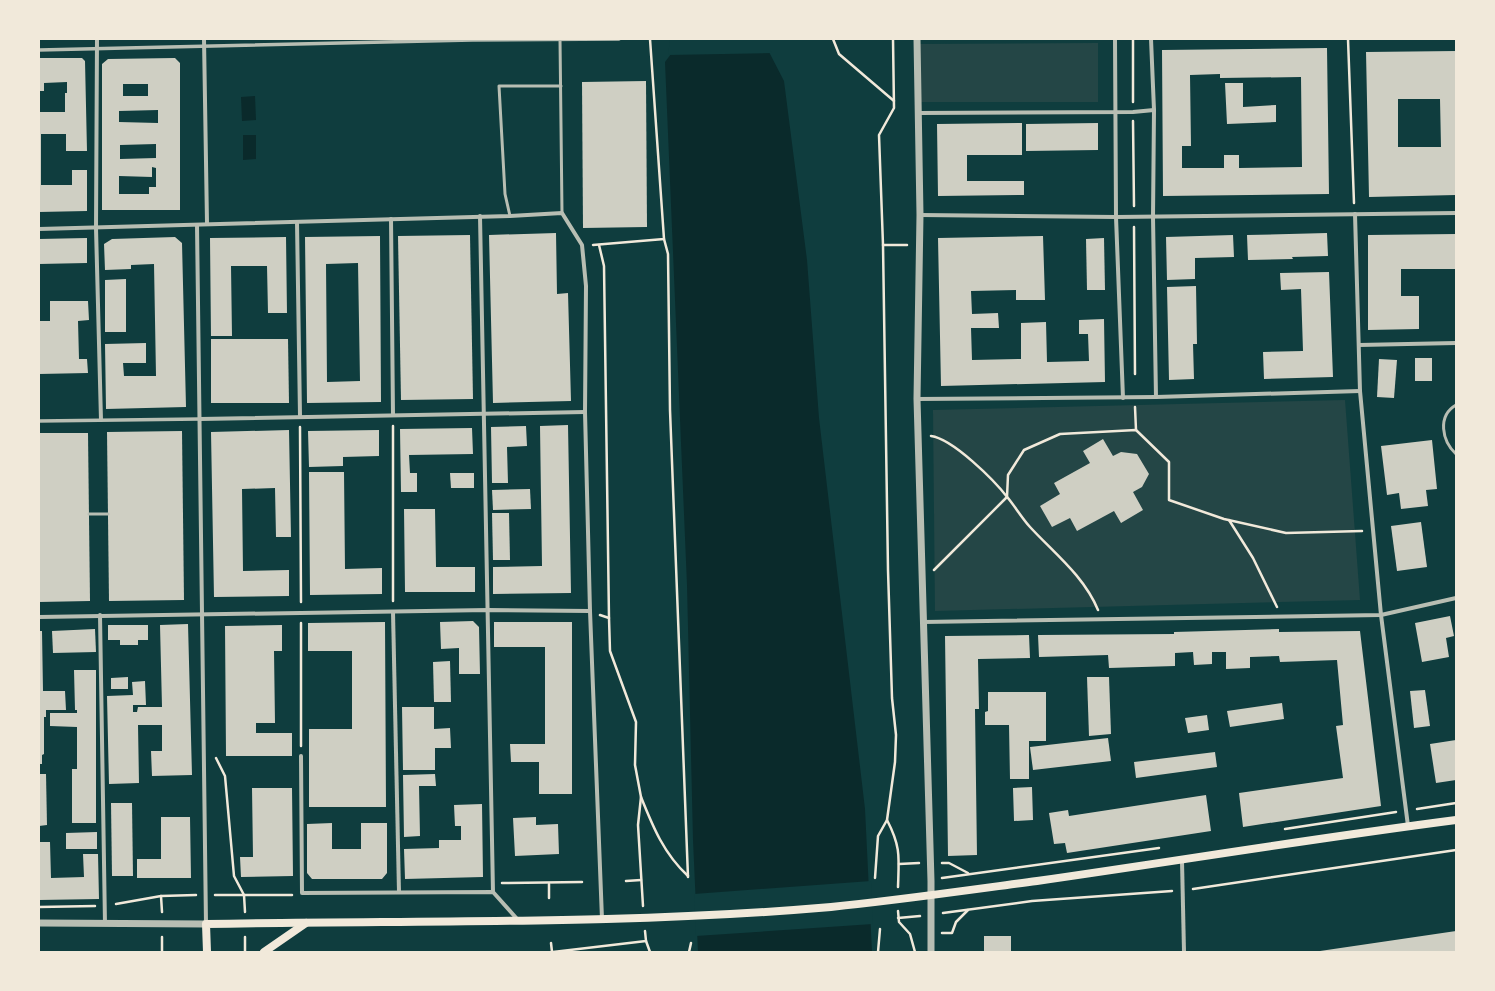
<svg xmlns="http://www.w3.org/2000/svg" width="1495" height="991" viewBox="0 0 1495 991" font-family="'Exo 2',sans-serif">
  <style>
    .green { fill: #244646 }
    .water { fill: #0a2a2b }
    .pier { fill: #0f3d3e }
    .building { fill: #cfcfc3; fill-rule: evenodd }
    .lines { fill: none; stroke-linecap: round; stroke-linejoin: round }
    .path { stroke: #f1e9da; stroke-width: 2.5 }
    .service { stroke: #b8beb3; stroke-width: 3 }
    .pedestrian { stroke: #b8beb3; stroke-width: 3.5 }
    .minor { stroke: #b8beb3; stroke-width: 4 }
    .tertiary { stroke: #b8beb3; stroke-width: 7 }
    .secondary { stroke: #f1e9da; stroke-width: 8 }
  </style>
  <rect width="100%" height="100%" fill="#0f3d3e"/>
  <g class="green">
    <path d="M1098 43V102H921L920 44Z"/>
    <path d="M1345 400 1360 600 935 611 933 410Z"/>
  </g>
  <g class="water">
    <path d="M768 50 784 81 807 260 819 418 865 809 872 952H698L693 840 687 585 665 62 671 54Z"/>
    <path d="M255 96 256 120 242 121 241 97Z"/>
    <path d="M243 135H256V159L243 160Z"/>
  </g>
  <g class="pier">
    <path d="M670 39H770V50L772 53 668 55Z"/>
    <path d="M871 881 873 924 696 936 694 894Z"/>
  </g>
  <g class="building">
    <path d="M1327 48 1329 194 1163 196 1162 50ZM1220 74V78L1301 77 1302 167 1239 168V155H1224V168H1182V146H1191L1190 75Z"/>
    <path d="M1456 51V195L1369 197 1366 52ZM1398 99H1440L1441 147H1398Z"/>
    <path d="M39 58H82L85 61 87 151H66V134H41V185H72V170H87V211L39 212V112H65V93H67V82L44 83V91H39Z"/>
    <path d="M175 58 180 63V210H102V64L108 59ZM123 84H148V96H123ZM158 110V123L119 122V111ZM156 144V158L120 159V145ZM152 167 156 168V187H149V194H119V176L152 177Z"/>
    <path d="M646 81 647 227 583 228 582 82Z"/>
    <path d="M1225 83H1243V107L1276 105V122L1227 124Z"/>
    <path d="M1022 123V155H967V181H1024V195L938 196 937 124Z"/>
    <path d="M1098 123V150L1026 151V124Z"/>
    <path d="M556 233 557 294 568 293 571 401 493 403 489 235Z"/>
    <path d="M1327 233 1328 256 1292 257 1293 259 1248 260 1247 235Z"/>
    <path d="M1456 234V269H1401V296H1419V329L1368 330V235Z"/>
    <path d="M470 235 473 399 401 400 398 236Z"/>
    <path d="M1233 235 1234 257 1195 258V279L1167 280 1166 237Z"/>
    <path d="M380 236 381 402 307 403 305 237ZM358 263 360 381 327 382 326 264Z"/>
    <path d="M1043 236 1045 300H1016V290L971 291 972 314 998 313 999 328H971L972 360 1021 359V323L1046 322 1047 362 1089 361 1088 334H1079V320L1104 319 1105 382 941 386 938 238Z"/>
    <path d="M175 237 182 243 186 407 106 409 105 344 146 343V363H123L124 376H156L154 264 131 265V269L105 270 104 244 112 239Z"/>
    <path d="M286 237 287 313H268L267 266H231L232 336H211L210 238Z"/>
    <path d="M87 238V263L39 264V239Z"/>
    <path d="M1104 238 1105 290H1087L1086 239Z"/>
    <path d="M1329 272 1333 377 1264 379 1263 352 1303 351 1301 289 1281 290 1280 273Z"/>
    <path d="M126 279V332H105V280Z"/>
    <path d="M1196 286 1197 344H1193L1194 379 1169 380 1167 287Z"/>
    <path d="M50 301H88L89 320 78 321 79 359H87L88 373 39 374V321H50Z"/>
    <path d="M211 339H288L289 403H211Z"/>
    <rect x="1415" y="358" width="17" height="23"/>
    <path d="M1379 359 1397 360 1394 398 1377 397Z"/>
    <path d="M568 425 571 593 493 594V567L542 566 540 426Z"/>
    <path d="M526 426 527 446 507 447 508 483H492L491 427Z"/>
    <path d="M472 428 473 454 409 455 410 473H417V492H401L400 429Z"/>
    <path d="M289 430 291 537H276L275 488 242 489 243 571 289 570V596L214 597 211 432Z"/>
    <path d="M379 430V456L343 457V466L309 467 308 431Z"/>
    <path d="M182 431 184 600 109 601 107 432Z"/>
    <path d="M39 433H88L90 601 39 602Z"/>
    <path d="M1103 439 1113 456 1121 452 1137 454 1149 474 1142 487 1133 492 1143 510 1121 523 1114 511 1077 531 1070 518 1052 527 1040 506 1060 494 1054 483 1090 463 1083 451Z"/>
    <path d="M1432 440 1437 489 1426 490 1428 506 1401 509 1399 493 1387 495 1381 446Z"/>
    <path d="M309 472H344L345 569 382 568V594L310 595Z"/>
    <path d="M450 473H474V488H451Z"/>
    <path d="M530 489 531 509 493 510 492 490Z"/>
    <path d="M404 509H435L436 567H475V592H405Z"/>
    <path d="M492 513H509L510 560H493Z"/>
    <path d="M1421 522 1427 567 1397 571 1391 526Z"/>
    <path d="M1450 616 1454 636 1446 638 1449 657 1422 662 1415 623Z"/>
    <path d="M473 621 479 627 480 674H459V648L441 649 440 622Z"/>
    <path d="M385 622 386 807H309V729H352V651H308V623Z"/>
    <path d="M494 622H572V794H539V762H511L510 744H545V647H494Z"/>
    <path d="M188 624 192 775 152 776 151 751H162V725H138L139 783 109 784 107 696 133 695 132 682 145 681 146 705H133V712H137L138 707H162L160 625Z"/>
    <path d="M108 625H148V640H138V645H120V640H108Z"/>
    <path d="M282 625V651H274L275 723H256V733H292V756H226L225 626Z"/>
    <path d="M95 629 96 652 53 653 52 631Z"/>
    <path d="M1279 629V632L1360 631 1381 806 1243 827 1239 793 1343 778 1336 726 1343 725 1337 660 1280 662 1279 656 1250 657V668L1226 669V652H1212V664L1194 665 1193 652 1175 653V666L1109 668 1108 655 1039 657 1038 635 1174 634V632Z"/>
    <path d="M39 631H42L43 691H65L66 710H46V717H44V754L42 755V764H39Z"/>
    <path d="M1029 635 1030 658 978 659 979 709H975L977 855 948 856 945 636Z"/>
    <path d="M450 661 451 702H434L433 662Z"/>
    <path d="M74 670H96V823H72V769H77V727L50 726V713H77V710H75Z"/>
    <path d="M128 677V689H111V678Z"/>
    <path d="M1087 677H1109L1111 734 1089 736Z"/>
    <path d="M1425 690 1430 726 1414 728 1410 691Z"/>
    <path d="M988 692H1046V741H1029V779H1010L1009 725H985V712L988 711Z"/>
    <path d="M1282 703 1284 719 1230 727 1227 711Z"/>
    <path d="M402 707H434V729L450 728 451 748H435V770H403Z"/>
    <path d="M1207 715 1209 730 1188 733 1185 718Z"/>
    <path d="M1108 738 1111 761 1033 770 1030 747Z"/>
    <path d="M1456 740V780L1436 783 1430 744Z"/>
    <path d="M1215 752 1217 767 1136 778 1134 762Z"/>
    <path d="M39 774H46L47 825 39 826Z"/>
    <path d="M435 774 436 786H419L420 836 404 837 403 775Z"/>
    <path d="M1032 787 1033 820 1014 821 1013 788Z"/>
    <path d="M252 788H292L293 876 241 877 240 857H253Z"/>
    <path d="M1206 795 1211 831 1067 853 1065 843 1054 844 1049 813 1068 810 1069 816Z"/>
    <path d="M111 803H132L133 876H112Z"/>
    <path d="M482 804 483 877 405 879 404 849 439 848V840H461V826H455L454 805Z"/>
    <path d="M161 817H190L191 878H137V859H161Z"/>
    <path d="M536 817V825L558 824 559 854 515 856 513 818Z"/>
    <path d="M332 823V849H361V823H387V873L382 879H312L307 873V824Z"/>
    <path d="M97 832V849H66V833Z"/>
    <path d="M39 842H50L51 878 84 877 83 854H98L99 899 39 900Z"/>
    <path d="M1456 931V952H1320V951Z"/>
    <rect x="984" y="936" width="27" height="16"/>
  </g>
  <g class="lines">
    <g class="path">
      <path d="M833 39 839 54 894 101"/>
      <path d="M1348 39 1354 203"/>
      <path d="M1133 102V39"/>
      <path d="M1133 121 1134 206"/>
      <path d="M1134 227 1135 374"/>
      <path d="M664 239 668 254 670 410 688 877"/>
      <path d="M593 245 664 239 650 39"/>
      <path d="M599 245 604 266 609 618"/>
      <path d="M883 245H907"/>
      <path d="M1135 407 1136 430"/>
      <path d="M300 427 301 602"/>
      <path d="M931 436C953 439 994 480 1008 498 1016 508 1022 518 1030 527 1054 553 1084 576 1098 610"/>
      <path d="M1229 520 1253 558 1277 607"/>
      <path d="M934 570 1007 497 1008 475 1024 450 1060 434 1136 430 1169 462V500L1224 519 1286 533 1362 531"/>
      <path d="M393 601V426"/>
      <path d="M600 615 609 618 610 651 636 722 635 765 641 797 638 825 643 906"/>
      <path d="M301 746V623"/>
      <path d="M216 758 225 776 234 876 244 895 245 912"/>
      <path d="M641 797C653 827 664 854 688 876"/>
      <path d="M1417 809 1456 803"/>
      <path d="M887 820C901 847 899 857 898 887"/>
      <path d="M1285 829 1396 812"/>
      <path d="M942 863H949L968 873"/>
      <path d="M899 864 919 863"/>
      <path d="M875 878 878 836 887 820 895 762 896 735 892 698 888 570 883 245 879 135 894 108 893 39"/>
      <path d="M942 878 1159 848"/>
      <path d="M626 881 641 880"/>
      <path d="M502 883 582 882"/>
      <path d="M549 884V898"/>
      <path d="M1193 889 1456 850"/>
      <path d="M215 895H292"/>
      <path d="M161 896 162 912"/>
      <path d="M116 904 161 896 196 895"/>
      <path d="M39 907 95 906"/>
      <path d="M898 911 899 922 910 934 915 952"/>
      <path d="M943 913 1032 901 1172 891"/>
      <path d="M898 918 920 916"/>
      <path d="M942 933H952L956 922 968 910"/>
      <path d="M162 937V952"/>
      <path d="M245 937V952"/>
      <path d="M646 941 650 952"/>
      <path d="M551 943 552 952"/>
      <path d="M553 952 646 941 645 931"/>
      <path d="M689 952 691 943"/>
      <path d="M878 952 880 929"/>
    </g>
    <g class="service">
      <path d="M560 39 562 213"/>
      <path d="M510 216 505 194 499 86H561"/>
      <path d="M1456 405C1437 416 1442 441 1456 454"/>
      <path d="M89 514H108"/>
    </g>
    <g class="pedestrian">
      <path d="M39 50 472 40 619 39"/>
      <path d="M39 421 200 419"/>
    </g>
    <g class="minor">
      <path d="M97 39 96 228 101 420"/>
      <path d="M204 39 207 223"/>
      <path d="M1115 39 1116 217 1123 398"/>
      <path d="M1151 39 1154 110 1153 217 1156 397"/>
      <path d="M919 113 1133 112 1154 110"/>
      <path d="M1355 214 1360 391 1381 615 1408 826"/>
      <path d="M920 215 1116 217 1456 213"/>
      <path d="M480 216 493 892"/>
      <path d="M391 219 393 415"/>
      <path d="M297 222 300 416"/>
      <path d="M197 225 206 924"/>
      <path d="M39 229 510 216 562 213 582 245 586 286 585 412 590 611 602 919"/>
      <path d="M1359 345 1456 343"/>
      <path d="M917 399 1156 397 1360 391"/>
      <path d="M200 419 585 412"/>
      <path d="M393 612 399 892"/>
      <path d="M100 615 105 924"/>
      <path d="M39 617 488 610 590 611"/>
      <path d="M923 622 1381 615 1456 598"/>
      <path d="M301 756 302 893 493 892 518 920"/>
      <path d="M1182 861 1184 952"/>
    </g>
    <g class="tertiary">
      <path d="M917 39 920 215 917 399 931 881V952"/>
      <path d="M39 923 206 924"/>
    </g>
    <g class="secondary">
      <path d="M207 952 206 924C414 920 623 925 831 907 900 900 969 890 1037 881 1177 861 1316 838 1456 820"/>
      <path d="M264 952 306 923"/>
    </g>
  </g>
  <rect width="1495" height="991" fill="none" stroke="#f1e9da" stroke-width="80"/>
</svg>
